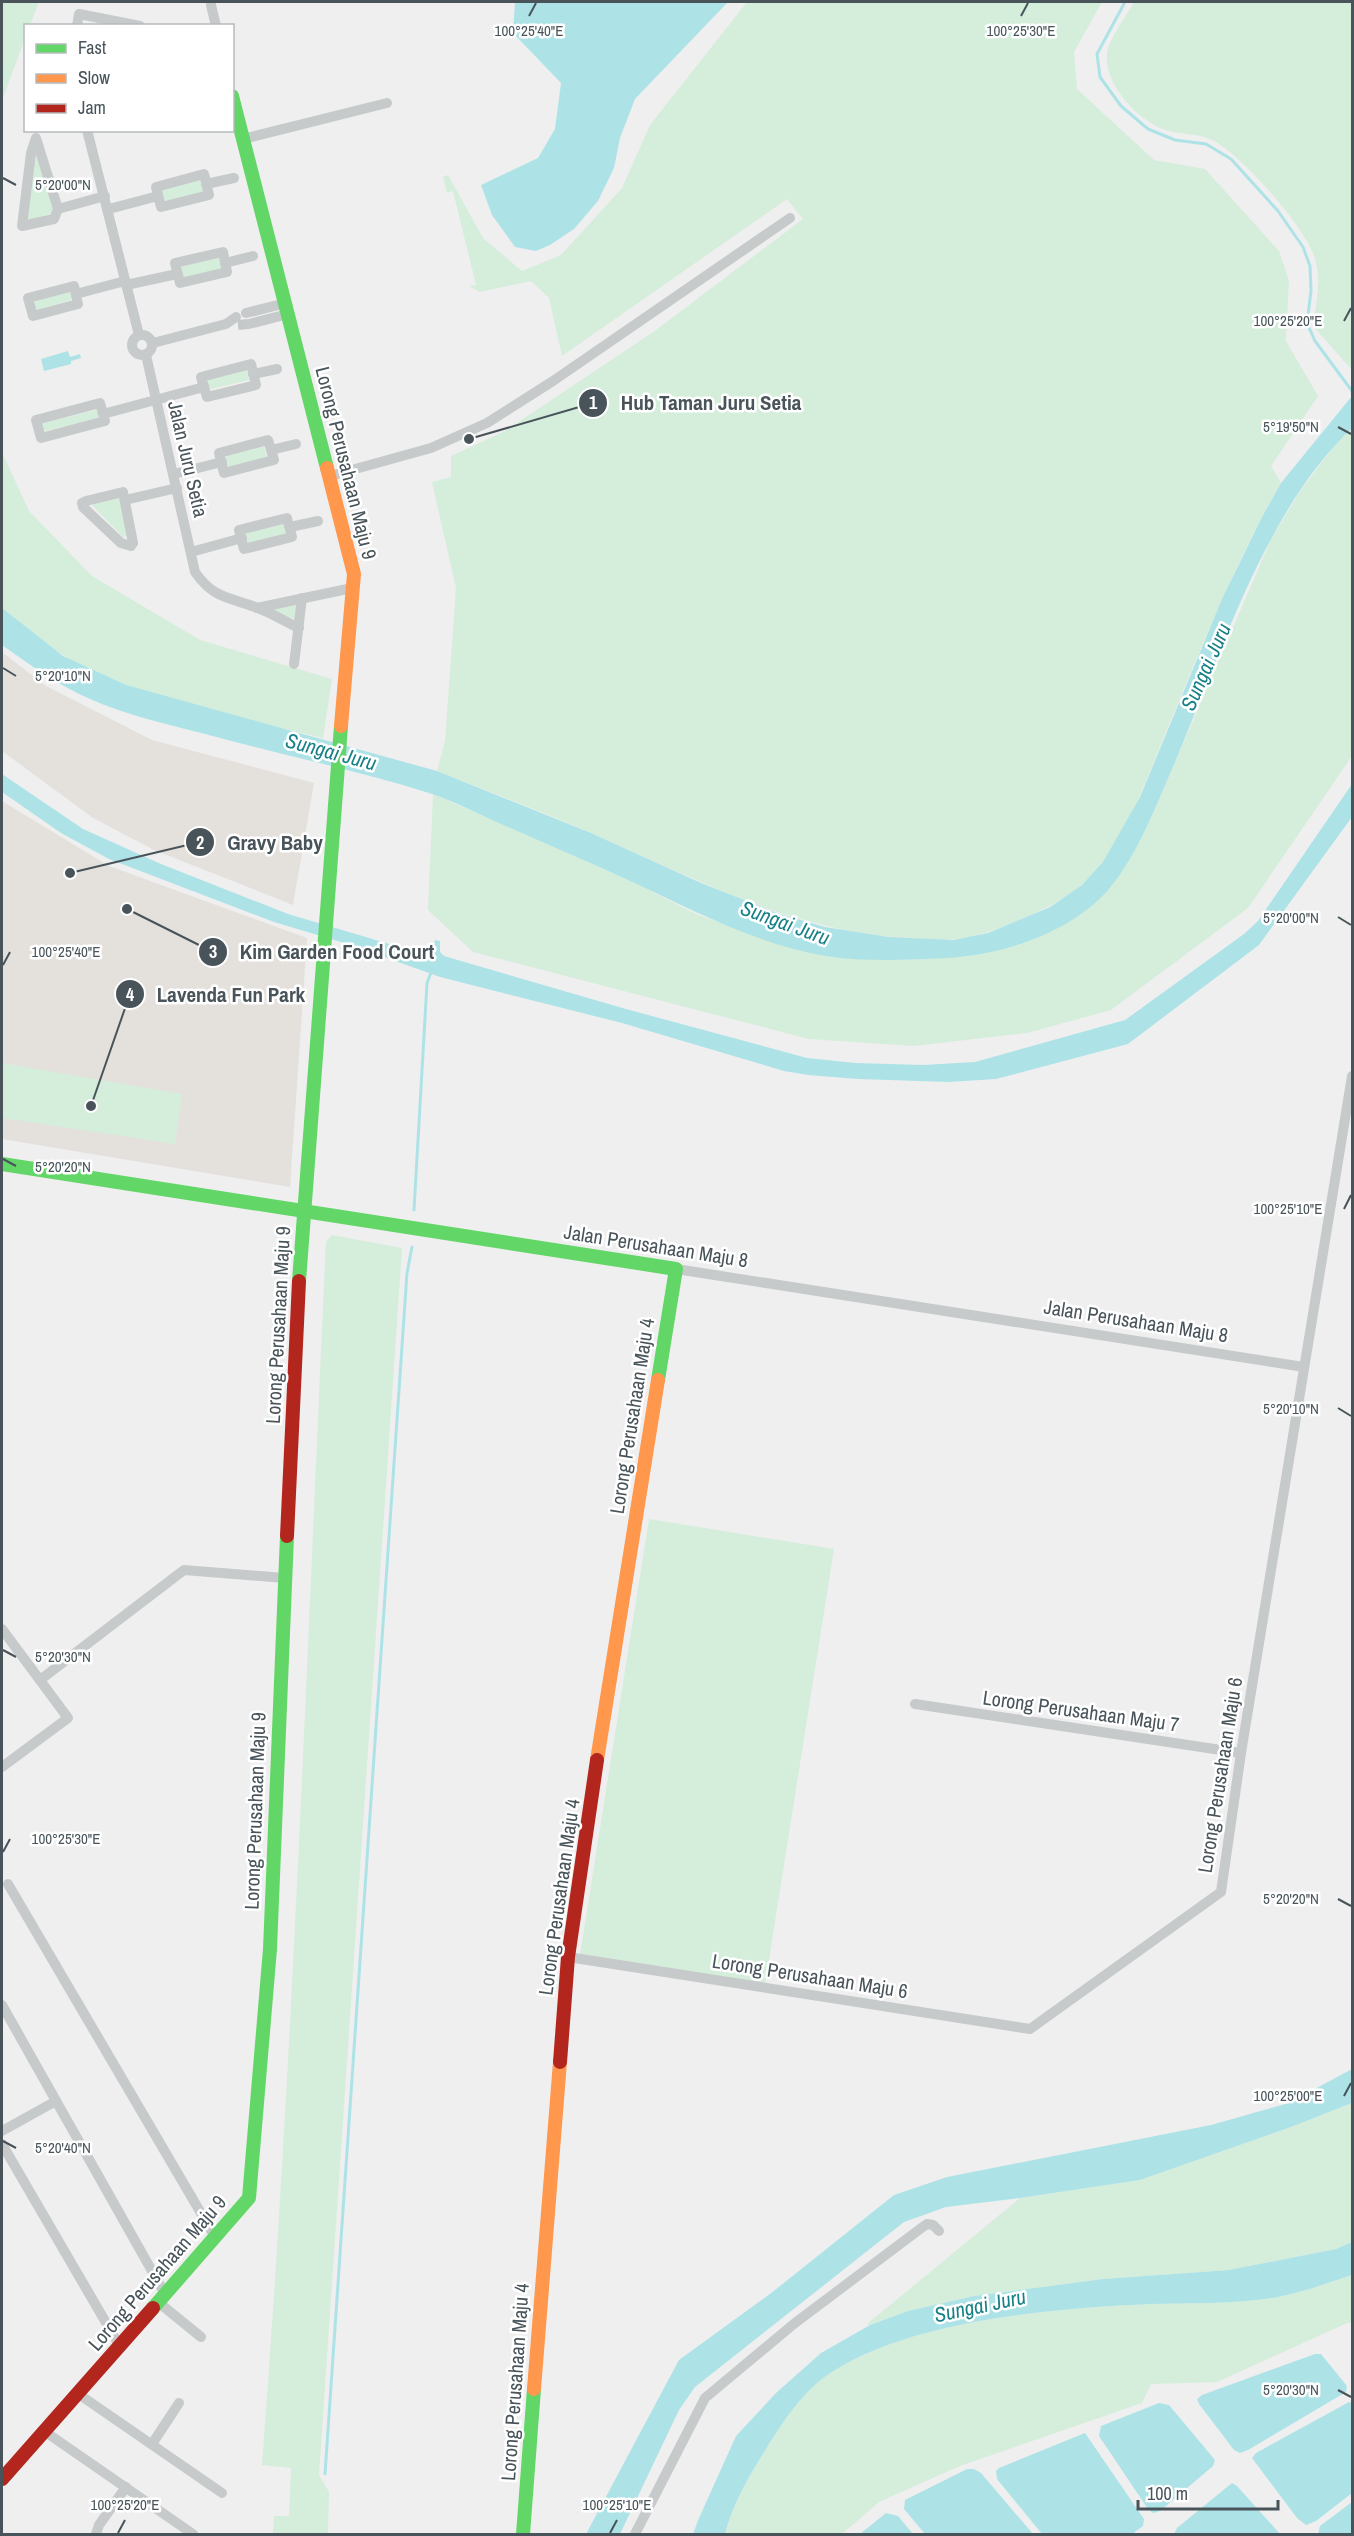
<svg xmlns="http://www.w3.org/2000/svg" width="1354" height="2536" viewBox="0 0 1354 2536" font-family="'Archivo Narrow',sans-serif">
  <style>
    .commercial { fill: #e4e1dd }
    .green { fill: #d5eddb }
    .water { fill: #ade3e7 }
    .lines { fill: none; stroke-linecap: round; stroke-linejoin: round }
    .stream { stroke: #ade3e7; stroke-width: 3 }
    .street-tunnel { stroke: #c5c8ca; stroke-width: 10; stroke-dasharray: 10 5; stroke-linecap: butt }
    .street { stroke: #c7cacb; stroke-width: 10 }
    .fast { stroke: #63d668; stroke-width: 14 }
    .slow { stroke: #ff974d; stroke-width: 14 }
    .jam { stroke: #b3261e; stroke-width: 14 }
    .ticks { fill: none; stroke: #48545a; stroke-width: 2 }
    .labels { text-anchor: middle; stroke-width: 5; stroke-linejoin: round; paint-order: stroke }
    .street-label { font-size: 20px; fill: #48545a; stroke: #fff }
    .water-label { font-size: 21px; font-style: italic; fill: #188087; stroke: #fff }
    .ticks-label { font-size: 15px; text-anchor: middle; fill: #48545a; stroke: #fff; stroke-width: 5; stroke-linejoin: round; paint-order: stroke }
    .leader { fill: none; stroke: #48545a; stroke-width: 2 }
    .callout-dot { fill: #48545a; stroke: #fff; stroke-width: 2 }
    .mark-label { font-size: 18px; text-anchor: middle; font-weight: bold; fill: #fff }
    .callout-label { font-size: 21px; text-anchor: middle; font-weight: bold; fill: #48545a; stroke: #fff; stroke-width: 5; stroke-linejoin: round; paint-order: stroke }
  </style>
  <rect width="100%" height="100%" fill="#efefef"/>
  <g class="commercial">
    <path d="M2 652 46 686 152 740 314 783 293 905 154 850 93 818 2 751Z"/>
    <path d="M2 801 109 866 307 938 290 1187 2 1139Z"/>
  </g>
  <g class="green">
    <path d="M2 2H39L30 25 26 26 25 38 2 101Z"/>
    <path d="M747 2H1102L1074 52 1077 89 1154 160 1205 169 1279 251 1289 281 1286 341 1318 396 1271 466 1281 483C1236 560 1203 644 1168 727 1149 772 1133 821 1104 861 1085 887 1056 904 1026 917 1003 927 981 936 956 939 941 941 925 939 910 938 795 933 694 878 591 833 540 811 488 791 437 771L445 741 456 588 432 482 451 477V456L505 431 656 330 803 219 787 199 562 356 549 298 531 281 480 292 469 286 476 285 453 191 447 193 443 177 448 175 483 238 522 271 561 255 622 188 650 125Z"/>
    <path d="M1134 2H1352V370L1313 326C1316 305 1321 283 1316 262 1309 231 1243 156 1214 141 1200 133 1181 135 1165 130 1138 120 1104 85 1107 54 1108 40 1127 15 1134 2Z"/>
    <path d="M35 150 53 210 50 214 30 220 27 217Z"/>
    <path d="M200 180 203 192 166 201 161 195 162 188Z"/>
    <path d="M220 258 222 269 185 278 180 273 182 266Z"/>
    <path d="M69 292 73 295 71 300 38 310 34 306 35 301Z"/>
    <path d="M246 369 249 380 211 389 207 384 208 377Z"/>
    <path d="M96 410 99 413 98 419 46 431 41 428 43 423Z"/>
    <path d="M1352 428V756L1248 908 1111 1010 1027 1033 913 1046 809 1039 473 952 428 910 433 794 627 879 696 914 782 945 829 956 912 960 970 956 1108 890 1128 861 1152 816 1271 539 1301 490 1334 446Z"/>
    <path d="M264 447 267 458 229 467 225 462 226 455Z"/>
    <path d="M2 452 29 511 92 576 200 640 332 679 323 738C243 718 132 699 63 655 41 642 21 625 2 608Z"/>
    <path d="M120 495 129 535 123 537 93 506 92 502Z"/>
    <path d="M284 524 287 535 249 544 245 539 246 532Z"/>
    <path d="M297 602 295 619 269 609Z"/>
    <path d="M2 1063 182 1094 175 1144 2 1118Z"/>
    <path d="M332 1235 402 1248 319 2475 329 2492 328 2534H273L274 2516H289L291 2468 262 2465C293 2058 307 1650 326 1242Z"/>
    <path d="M649 1519 834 1549 765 1985 580 1955Z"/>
    <path d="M1352 2103V2242L1336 2249 1229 2270 1103 2279 974 2296 908 2311 870 2325 867 2324 1020 2198 1140 2180 1291 2127Z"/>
    <path d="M1352 2275V2322L1345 2324 1217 2382 1151 2384 1142 2403 960 2466 879 2502 842 2534H725C733 2503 749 2476 766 2449 782 2423 801 2394 826 2376 906 2320 1056 2308 1151 2304 1193 2303 1237 2304 1278 2297 1303 2292 1328 2283 1352 2275Z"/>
  </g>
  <g class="water">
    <path d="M515 2H728L635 99 620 138 614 168 598 201 574 229 550 245 536 251 515 247 492 215 481 185 538 158 555 129 561 83 513 33Z"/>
    <path d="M68 351 70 357 80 354 81 358 71 361V364L44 371 41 359Z"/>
    <path d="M1352 396V428C1264 511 1220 657 1173 767 1155 808 1138 854 1109 889 1071 933 1002 955 947 958 908 960 865 962 826 956 755 944 691 909 626 879 582 859 537 840 492 820 472 811 451 800 429 793 356 770 279 754 205 734 166 724 126 715 90 699 58 685 30 665 2 645V608L63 656 126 685 437 771 591 833 701 883 780 914 825 927 889 937 953 940 988 933 1050 907 1082 885 1103 862 1140 797 1222 599 1262 517 1281 483Z"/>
    <path d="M2 774 83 829 161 864 288 914 423 954 432 955 435 940 440 941V952L444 956 626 1009 807 1058 856 1063 923 1065 975 1062 1125 1020 1244 934 1258 921 1352 784V817L1259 945 1128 1044 996 1079 949 1082 858 1079 808 1075 784 1071 622 1023 440 977 351 945 274 922 109 859 61 833 2 792Z"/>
    <path d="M1352 2069V2103L1291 2127 1140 2180 1020 2198 946 2207 904 2222 695 2387 679 2410 620 2534H586L679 2360 770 2294 894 2195 947 2177 1211 2125 1289 2103Z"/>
    <path d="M1352 2242V2275C1328 2283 1303 2292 1278 2297 1237 2304 1193 2303 1151 2304 1056 2308 906 2320 826 2376 801 2394 782 2423 766 2449 749 2476 733 2503 725 2534H693L699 2518 736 2436 776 2393 821 2353 870 2325 908 2311 974 2296 1103 2279 1229 2270 1336 2249Z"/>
    <path d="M1315 2354H1321L1347 2386 1346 2392 1248 2450 1240 2453 1234 2450 1199 2404 1197 2399 1202 2395Z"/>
    <path d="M1349 2402 1352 2403V2493L1316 2521 1306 2525 1297 2518 1252 2458 1256 2453Z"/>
    <path d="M1159 2403 1169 2405 1215 2460 1213 2466 1160 2511 1153 2513 1148 2509 1099 2436 1101 2426Z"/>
    <path d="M1085 2433 1144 2519 1143 2526 1132 2534H1042L997 2479 996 2471 999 2468Z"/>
    <path d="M967 2469H974L981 2473 1033 2534H925L904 2509 905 2500Z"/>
    <path d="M1232 2483 1237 2486 1280 2534H1174L1177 2528Z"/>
    <path d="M1352 2502V2534H1318L1320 2526Z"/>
    <path d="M886 2513 898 2516 913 2534H860Z"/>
  </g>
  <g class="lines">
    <g class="stream">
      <path d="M1125 2 1097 54 1100 77 1121 106 1148 129 1175 140 1206 144 1231 159 1278 211 1303 247 1310 266 1311 291 1307 323 1315 341 1352 391"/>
      <path d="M414 1210 427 983 432 970"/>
      <path d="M325 2474 407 1273 412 1247"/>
    </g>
    <path class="street-tunnel" d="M238 325 249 324"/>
    <g class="street">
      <path d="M211 5 216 26"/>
      <path d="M77 26 79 14 140 26"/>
      <path d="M87 130 139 335"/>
      <path d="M36 138 58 209 54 219 22 226 31 153Z"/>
      <path d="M243 139 387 103"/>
      <path d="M204 174 209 195 161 207 156 187Z"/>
      <path d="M206 184 234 178"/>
      <path d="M58 209 105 196"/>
      <path d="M109 209 158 196"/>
      <path d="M223 252 227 272 180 283 175 263Z"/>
      <path d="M225 263 253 256"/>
      <path d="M126 285 177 274"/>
      <path d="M74 286 78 304 33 316 28 298Z"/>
      <path d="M76 294 125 281"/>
      <path d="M246 313 286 303"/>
      <path d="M249 324 288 314"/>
      <circle cx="142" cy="345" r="10"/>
      <path d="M153 343 226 324 236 317"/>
      <path d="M146 355 195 572C213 598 228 597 255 607 270 612 284 621 299 628"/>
      <path d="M251 364 256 385 207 397 201 377Z"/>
      <path d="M253 374 277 369"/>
      <path d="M100 403 105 421 41 438 36 420Z"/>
      <path d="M103 414 204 387"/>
      <path d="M268 440 274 460 224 473 219 453Z"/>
      <path d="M271 450 296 444"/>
      <path d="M174 474 222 462"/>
      <path d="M330 476 431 448 487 423 553 381 790 218"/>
      <path d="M123 492 133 543 131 546 121 543 83 507 82 503 86 501Z"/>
      <path d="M125 500 177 488"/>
      <path d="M287 518 292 537 244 549 239 530Z"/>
      <path d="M290 527 318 521"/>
      <path d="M191 552 242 538"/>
      <path d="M257 608 352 588"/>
      <path d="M294 664 302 598"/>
      <path d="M676 1269 1304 1367"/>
      <path d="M2 1629 68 1718 2 1767"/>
      <path d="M40 1680 184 1570 284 1578"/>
      <path d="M915 1704 1241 1753"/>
      <path d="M8 1884 215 2237"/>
      <path d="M568 1957 1030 2029 1221 1892 1241 1753 1352 1076"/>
      <path d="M2 2005 165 2294"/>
      <path d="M2 2131 56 2101"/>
      <path d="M2 2144 119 2345"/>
      <path d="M158 2302 201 2337"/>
      <path d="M77 2393 222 2493"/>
      <path d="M44 2431 193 2534"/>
      <path d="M152 2444 179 2403"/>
      <path d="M96 2534 99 2525 126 2487"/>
      <path d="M635 2534 705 2398 795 2323 920 2229 927 2224 933 2225 939 2231"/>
    </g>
    <g class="fast">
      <path d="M232 96 327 468"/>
      <path d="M2 1164 676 1269 658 1380"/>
      <path d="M299 1281 341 726"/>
      <path d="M153 2308 249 2198 270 1949 287 1536"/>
      <path d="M523 2534 534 2389"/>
    </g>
    <g class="slow">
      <path d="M327 468 354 574 341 726"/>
      <path d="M597 1760 658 1380"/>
      <path d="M534 2389 560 2062"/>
    </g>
    <g class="jam">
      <path d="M287 1536 299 1281"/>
      <path d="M560 2062 568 1957 597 1760"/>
      <path d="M2 2479 153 2308"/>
    </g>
  </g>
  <path class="ticks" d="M529 16 536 3M1021 16 1028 3M3 178 16 185M1344 321 1351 308M1338 427 1351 434M3 668 16 676M1338 917 1351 925M3 965 10 952M3 1159 16 1166M1344 1209 1351 1195M1338 1408 1351 1416M3 1650 16 1657M3 1852 10 1839M1338 1899 1351 1906M1344 2096 1351 2083M3 2141 16 2148M1338 2390 1351 2397M118 2533 125 2520M610 2533 617 2520"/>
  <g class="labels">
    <g class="street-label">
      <text transform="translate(188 459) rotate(77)" y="7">Jalan Juru Setia</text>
      <text transform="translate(346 463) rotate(76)" y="7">Lorong Perusahaan Maju 9</text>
      <text transform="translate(656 1246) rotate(9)" y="7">Jalan Perusahaan Maju 8</text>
      <text transform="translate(1136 1321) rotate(9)" y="7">Jalan Perusahaan Maju 8</text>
      <text transform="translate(278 1325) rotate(-87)" y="7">Lorong Perusahaan Maju 9</text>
      <text transform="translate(632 1416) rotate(-81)" y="7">Lorong Perusahaan Maju 4</text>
      <text transform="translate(1081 1711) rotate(8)" y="7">Lorong Perusahaan Maju 7</text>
      <text transform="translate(1220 1775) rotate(-81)" y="7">Lorong Perusahaan Maju 6</text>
      <text transform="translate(255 1811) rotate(-88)" y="7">Lorong Perusahaan Maju 9</text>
      <text transform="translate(559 1897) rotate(-82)" y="7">Lorong Perusahaan Maju 4</text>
      <text transform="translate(810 1976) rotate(9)" y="7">Lorong Perusahaan Maju 6</text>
      <text transform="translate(157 2273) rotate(-49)" y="7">Lorong Perusahaan Maju 9</text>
      <text transform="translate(515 2382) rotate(-86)" y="7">Lorong Perusahaan Maju 4</text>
    </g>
    <g class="water-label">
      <text transform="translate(1206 667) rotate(-66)" y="7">Sungai Juru</text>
      <text transform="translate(331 752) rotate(15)" y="7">Sungai Juru</text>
      <text transform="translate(785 923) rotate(20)" y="7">Sungai Juru</text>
      <text transform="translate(980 2306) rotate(-12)" y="7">Sungai Juru</text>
    </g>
  </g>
  <g class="ticks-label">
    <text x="529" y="36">100°25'40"E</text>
    <text x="1021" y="36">100°25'30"E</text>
    <text x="63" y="190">5°20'00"N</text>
    <text x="1288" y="326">100°25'20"E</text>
    <text x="1291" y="432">5°19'50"N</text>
    <text x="63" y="681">5°20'10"N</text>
    <text x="1291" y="923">5°20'00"N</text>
    <text x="66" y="957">100°25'40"E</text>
    <text x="63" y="1172">5°20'20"N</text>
    <text x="1288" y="1214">100°25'10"E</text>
    <text x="1291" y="1414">5°20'10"N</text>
    <text x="63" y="1662">5°20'30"N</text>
    <text x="66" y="1844">100°25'30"E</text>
    <text x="1291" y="1904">5°20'20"N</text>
    <text x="1288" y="2101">100°25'00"E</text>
    <text x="63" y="2153">5°20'40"N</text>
    <text x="1291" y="2395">5°20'30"N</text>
    <text x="125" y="2510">100°25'20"E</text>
    <text x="617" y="2510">100°25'10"E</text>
  </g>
  <path class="leader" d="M469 439L593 403M70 873L200 842M127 909L213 952M91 1106L130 994"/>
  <g class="callout-dot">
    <circle cx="469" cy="439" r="6"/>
    <circle cx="70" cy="873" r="6"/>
    <circle cx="127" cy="909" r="6"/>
    <circle cx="91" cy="1106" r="6"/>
    <circle cx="593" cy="403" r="15"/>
    <circle cx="200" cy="842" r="15"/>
    <circle cx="213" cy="952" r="15"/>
    <circle cx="130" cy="994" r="15"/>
  </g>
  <g class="mark-label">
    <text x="593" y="409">1</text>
    <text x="200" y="849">2</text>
    <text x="213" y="958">3</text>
    <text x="130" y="1001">4</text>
  </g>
  <g class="callout-label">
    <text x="711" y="410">Hub Taman Juru Setia</text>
    <text x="275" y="850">Gravy Baby</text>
    <text x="337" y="959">Kim Garden Food Court</text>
    <text x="231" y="1002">Lavenda Fun Park</text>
  </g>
  <rect width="1354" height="2536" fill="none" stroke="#48545a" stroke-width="6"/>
  <rect x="24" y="24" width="210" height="108" fill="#ffffff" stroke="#b6bbbd" stroke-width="1.5"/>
  <rect x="36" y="44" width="30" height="9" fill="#63d668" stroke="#b6bbbd" stroke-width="1.5"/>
  <text x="78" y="54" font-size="18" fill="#48545a">Fast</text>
  <rect x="36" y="74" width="30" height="9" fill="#ff974d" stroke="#b6bbbd" stroke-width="1.5"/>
  <text x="78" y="84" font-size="18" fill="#48545a">Slow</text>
  <rect x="36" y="104" width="30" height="9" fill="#b3261e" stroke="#b6bbbd" stroke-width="1.5"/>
  <text x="78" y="114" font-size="18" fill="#48545a">Jam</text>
  <path d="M1138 2500v9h140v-9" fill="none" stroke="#48545a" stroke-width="3"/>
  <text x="1147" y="2500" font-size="18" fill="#48545a" stroke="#ffffff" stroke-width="4.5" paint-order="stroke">100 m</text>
</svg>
